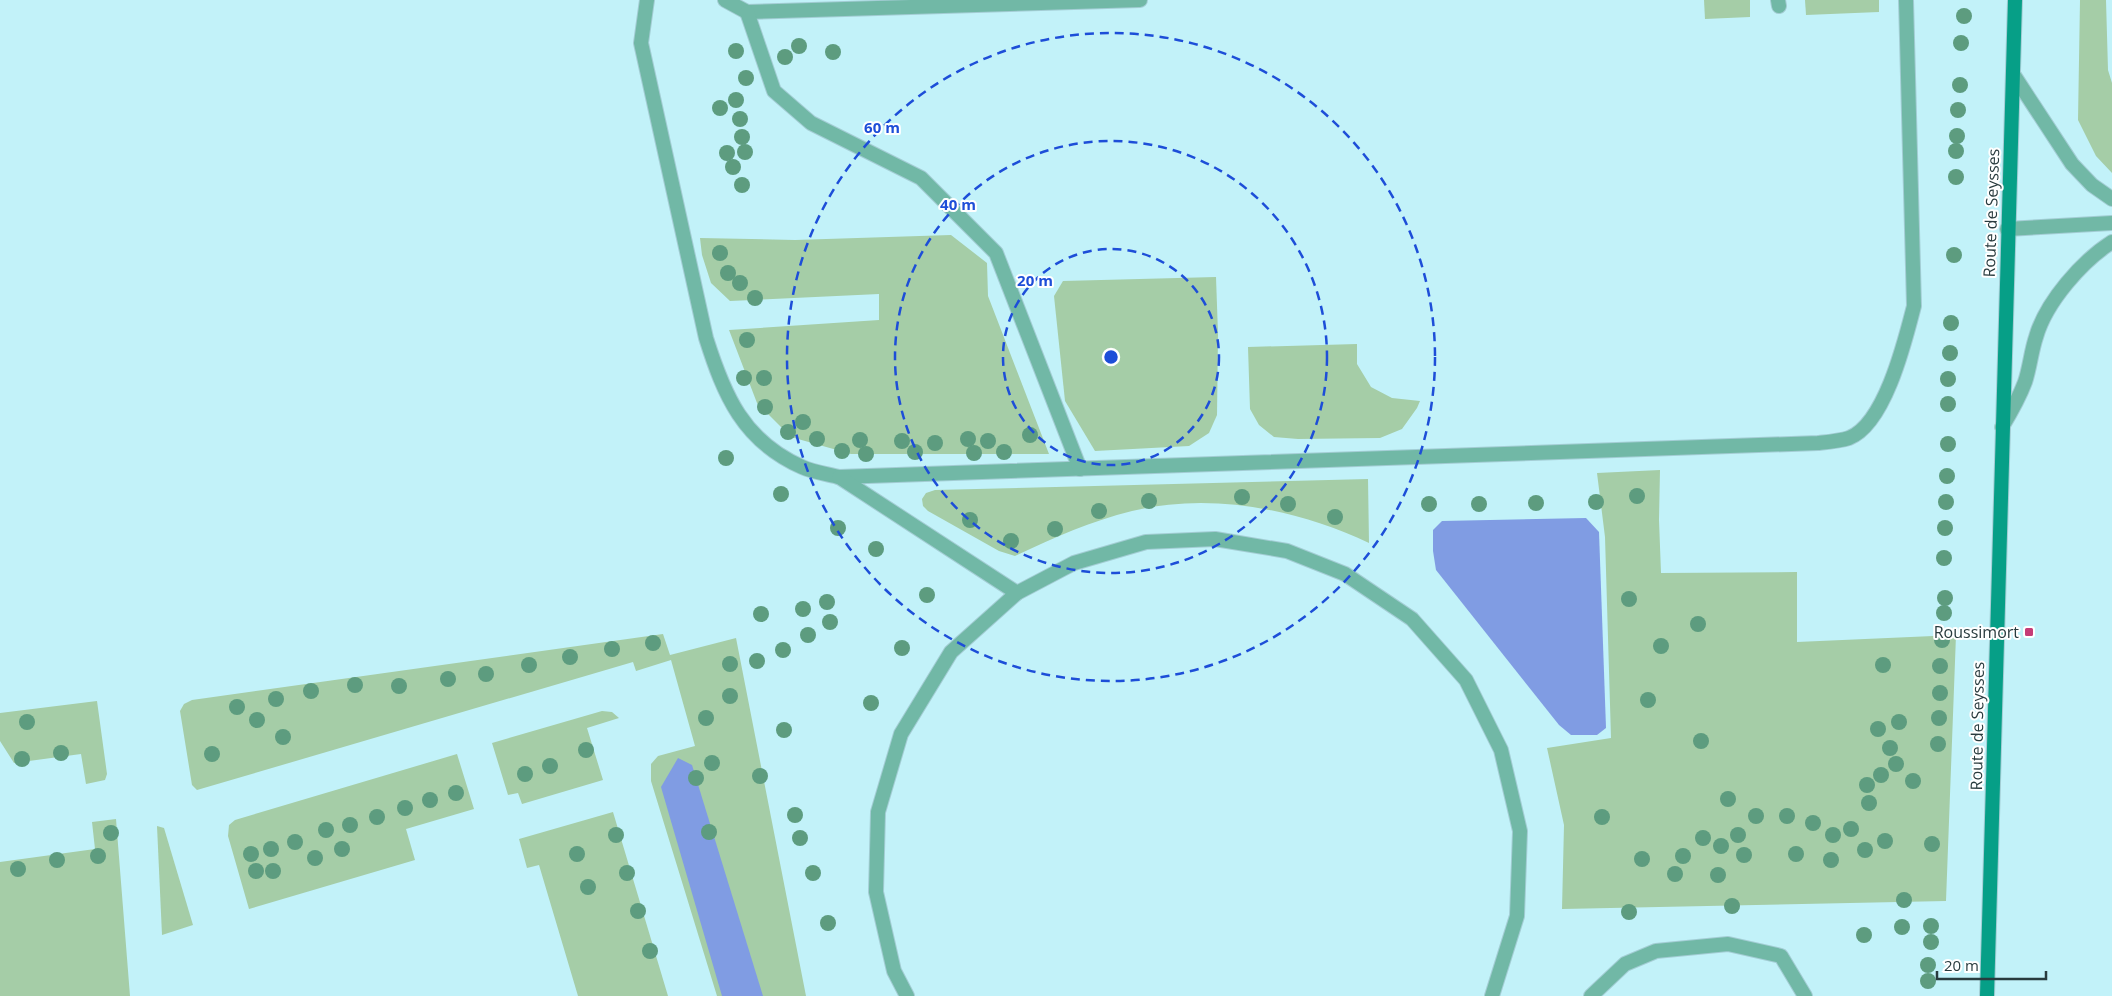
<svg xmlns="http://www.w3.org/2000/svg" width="2112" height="996" viewBox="0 0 2112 996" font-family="'Open Sans',sans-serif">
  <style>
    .green { fill: #a5cda7 }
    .water { fill: #809ce3 }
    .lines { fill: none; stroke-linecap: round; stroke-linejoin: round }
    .service-casing { stroke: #a3cdd4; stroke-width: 16 }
    .minor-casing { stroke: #a3cdd4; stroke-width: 16 }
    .secondary-casing { stroke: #a3cdd4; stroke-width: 16 }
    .service { stroke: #71b8a6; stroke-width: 14 }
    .minor { stroke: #71b8a6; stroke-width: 14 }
    .secondary { stroke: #069f87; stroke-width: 14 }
    .tree { fill: #5d9c7f }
    .ring { fill: none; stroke: #1d4ed8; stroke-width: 2.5; stroke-dasharray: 9 6 }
    .poi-dot { fill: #c53c77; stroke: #fff; stroke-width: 2 }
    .labels { text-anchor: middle; stroke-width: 4; stroke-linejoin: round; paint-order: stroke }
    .street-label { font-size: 16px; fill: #283b3e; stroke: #fff }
    .poi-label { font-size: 16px; fill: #283b3e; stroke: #fff; text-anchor: end }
    .centre { fill: #1d4ed8; stroke: #fff; stroke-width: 2.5 }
    .ring-label { font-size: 15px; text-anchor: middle; font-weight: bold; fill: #1d4ed8; stroke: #fff; stroke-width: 4; stroke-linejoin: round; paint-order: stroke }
  </style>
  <rect width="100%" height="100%" fill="#c2f2f9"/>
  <g class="green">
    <path d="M1704 0H1750V17L1705 19Z"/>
    <path d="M1805 0H1879V12L1806 15Z"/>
    <path d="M2080 0H2106L2108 70 2112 83V173L2096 156 2078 120Z"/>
    <path d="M951 235 987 263 988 296 1049 454H851L791 437 757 403 729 330 879 320V294L730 301 711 283 702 255 700 238 795 240Z"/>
    <path d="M1216 277 1218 334 1217 415 1209 433 1189 446 1095 451 1065 401 1054 296 1063 281Z"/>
    <path d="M1357 344V364L1371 387 1392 398 1420 401 1417 408 1402 429 1380 438 1298 439 1274 437 1259 425 1250 409 1248 347Z"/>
    <path d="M1660 470 1659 520 1661 573 1797 572V642L1956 635 1946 901 1562 909 1564 825 1547 748 1611 738 1605 537 1597 473Z"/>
    <path d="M1368 479 1369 543C1296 509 1212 492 1132 511 1091 521 1053 538 1015 556L999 551 928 511 923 506 922 499 926 493 935 490Z"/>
    <path d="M663 634 670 655 736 638 806 996H717L651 781V764L658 756 695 746 671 660 636 671 633 662 197 790 192 785 180 711 184 704 192 700Z"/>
    <path d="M97 701 107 774 105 780 86 784 81 754 14 763 0 741V713Z"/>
    <path d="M602 711 612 712 619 718 587 728 603 780 522 804 518 793 508 795 492 743Z"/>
    <path d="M457 754 474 809 406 829 415 860 249 909 228 836 229 825 235 820Z"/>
    <path d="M613 812 668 996H578L539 865 527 868 519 839Z"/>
    <path d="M116 819 130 996H0V862L95 849 92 822Z"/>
    <path d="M157 826 164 828 193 925 162 935Z"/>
  </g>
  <g class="water">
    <path d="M1586 518 1599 532 1606 728 1597 735H1571L1559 725 1436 570 1433 551V530L1442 521Z"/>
    <path d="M678 758 692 765 763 996H722L661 787Z"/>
  </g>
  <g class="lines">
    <g class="service-casing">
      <g id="service">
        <path d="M647 0 641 43 706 338C724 395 743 441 802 467 813 472 827 474 839 477L1818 443C1828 442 1840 441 1849 438 1885 424 1905 341 1914 306L1906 0"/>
        <path d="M725 0 747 12 1140 0"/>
        <path d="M1778 0 1779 6"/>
        <path d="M839 477 1017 593"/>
        <path d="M907 996 894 971 876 892 878 812 901 734 951 652 1017 593 1074 563 1146 542 1215 539 1287 551 1345 574 1412 619 1466 680 1501 750 1520 831 1517 916 1492 996"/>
        <path d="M1591 996 1625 964 1656 951 1728 944 1781 956 1805 996"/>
      </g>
    </g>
    <g class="minor-casing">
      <g id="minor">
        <path d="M747 12 774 91 811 123 921 178 996 253 1080 469"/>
        <path d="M2013 74 2072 164 2092 185 2112 199"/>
        <path d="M2007 229 2112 223"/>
        <path d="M2002 427C2011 412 2019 398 2025 382 2030 367 2031 352 2036 337 2046 302 2082 261 2112 242"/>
      </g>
    </g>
    <g class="secondary-casing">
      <path id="secondary" d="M1987 996 2015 0"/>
    </g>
    <use href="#service" class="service"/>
    <use href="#minor" class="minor"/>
    <use href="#secondary" class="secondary"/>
  </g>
  <g class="tree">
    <circle cx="1964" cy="16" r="8"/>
    <circle cx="1961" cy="43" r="8"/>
    <circle cx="799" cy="46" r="8"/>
    <circle cx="736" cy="51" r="8"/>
    <circle cx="833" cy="52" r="8"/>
    <circle cx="785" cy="57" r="8"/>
    <circle cx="746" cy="78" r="8"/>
    <circle cx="1960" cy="85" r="8"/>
    <circle cx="736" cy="100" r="8"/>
    <circle cx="720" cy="108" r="8"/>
    <circle cx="1958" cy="110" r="8"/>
    <circle cx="740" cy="119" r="8"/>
    <circle cx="1957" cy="136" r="8"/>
    <circle cx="742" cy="137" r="8"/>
    <circle cx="1956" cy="151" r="8"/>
    <circle cx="745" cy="152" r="8"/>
    <circle cx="727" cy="153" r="8"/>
    <circle cx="733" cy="167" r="8"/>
    <circle cx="1956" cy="177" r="8"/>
    <circle cx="742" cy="185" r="8"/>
    <circle cx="720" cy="253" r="8"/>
    <circle cx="1954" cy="255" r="8"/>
    <circle cx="728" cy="273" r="8"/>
    <circle cx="740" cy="283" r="8"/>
    <circle cx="755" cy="298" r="8"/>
    <circle cx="1951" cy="323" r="8"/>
    <circle cx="747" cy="340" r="8"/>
    <circle cx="1950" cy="353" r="8"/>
    <circle cx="744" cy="378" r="8"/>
    <circle cx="764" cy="378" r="8"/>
    <circle cx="1948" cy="379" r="8"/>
    <circle cx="1948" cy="404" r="8"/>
    <circle cx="765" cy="407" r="8"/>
    <circle cx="803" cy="422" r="8"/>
    <circle cx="788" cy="432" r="8"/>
    <circle cx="1030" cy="435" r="8"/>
    <circle cx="817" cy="439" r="8"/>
    <circle cx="968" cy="439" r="8"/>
    <circle cx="860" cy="440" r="8"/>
    <circle cx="902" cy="441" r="8"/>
    <circle cx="988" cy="441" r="8"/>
    <circle cx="935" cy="443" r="8"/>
    <circle cx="1948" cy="444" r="8"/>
    <circle cx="842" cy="451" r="8"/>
    <circle cx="915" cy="452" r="8"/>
    <circle cx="1004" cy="452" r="8"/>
    <circle cx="974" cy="453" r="8"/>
    <circle cx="866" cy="454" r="8"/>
    <circle cx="726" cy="458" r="8"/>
    <circle cx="1947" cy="476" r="8"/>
    <circle cx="781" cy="494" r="8"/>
    <circle cx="1637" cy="496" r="8"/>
    <circle cx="1242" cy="497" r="8"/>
    <circle cx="1149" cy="501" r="8"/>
    <circle cx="1596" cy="502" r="8"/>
    <circle cx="1946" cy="502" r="8"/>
    <circle cx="1536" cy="503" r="8"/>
    <circle cx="1288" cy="504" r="8"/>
    <circle cx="1429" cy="504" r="8"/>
    <circle cx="1479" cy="504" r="8"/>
    <circle cx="1099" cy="511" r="8"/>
    <circle cx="1335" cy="517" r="8"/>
    <circle cx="970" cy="520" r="8"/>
    <circle cx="838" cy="528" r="8"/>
    <circle cx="1945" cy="528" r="8"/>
    <circle cx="1055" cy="529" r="8"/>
    <circle cx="1011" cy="541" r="8"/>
    <circle cx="876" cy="549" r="8"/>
    <circle cx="1944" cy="558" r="8"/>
    <circle cx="927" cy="595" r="8"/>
    <circle cx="1945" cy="598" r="8"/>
    <circle cx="1629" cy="599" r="8"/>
    <circle cx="827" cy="602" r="8"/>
    <circle cx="803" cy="609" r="8"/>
    <circle cx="1944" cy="613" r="8"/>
    <circle cx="761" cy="614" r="8"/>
    <circle cx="830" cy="622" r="8"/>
    <circle cx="1698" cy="624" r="8"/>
    <circle cx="808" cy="635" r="8"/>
    <circle cx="1942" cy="640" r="8"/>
    <circle cx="653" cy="643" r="8"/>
    <circle cx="1661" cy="646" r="8"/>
    <circle cx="902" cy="648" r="8"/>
    <circle cx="612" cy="649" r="8"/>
    <circle cx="783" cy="650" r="8"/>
    <circle cx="570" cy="657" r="8"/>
    <circle cx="757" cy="661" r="8"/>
    <circle cx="730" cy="664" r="8"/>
    <circle cx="529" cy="665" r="8"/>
    <circle cx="1883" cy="665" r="8"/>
    <circle cx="1940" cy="666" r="8"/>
    <circle cx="486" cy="674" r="8"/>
    <circle cx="448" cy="679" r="8"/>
    <circle cx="355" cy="685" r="8"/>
    <circle cx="399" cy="686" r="8"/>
    <circle cx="311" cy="691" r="8"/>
    <circle cx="1940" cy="693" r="8"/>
    <circle cx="730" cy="696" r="8"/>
    <circle cx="276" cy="699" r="8"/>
    <circle cx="1648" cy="700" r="8"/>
    <circle cx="871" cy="703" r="8"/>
    <circle cx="237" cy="707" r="8"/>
    <circle cx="706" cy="718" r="8"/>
    <circle cx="1939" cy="718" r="8"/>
    <circle cx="257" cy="720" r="8"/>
    <circle cx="27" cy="722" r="8"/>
    <circle cx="1899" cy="722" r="8"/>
    <circle cx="1878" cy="729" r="8"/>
    <circle cx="784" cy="730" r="8"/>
    <circle cx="283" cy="737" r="8"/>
    <circle cx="1701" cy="741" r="8"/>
    <circle cx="1938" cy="744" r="8"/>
    <circle cx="1890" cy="748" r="8"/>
    <circle cx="586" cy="750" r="8"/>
    <circle cx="61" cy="753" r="8"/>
    <circle cx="212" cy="754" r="8"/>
    <circle cx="22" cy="759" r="8"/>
    <circle cx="712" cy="763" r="8"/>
    <circle cx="1896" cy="764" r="8"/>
    <circle cx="550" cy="766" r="8"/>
    <circle cx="525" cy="774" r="8"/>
    <circle cx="1881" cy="775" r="8"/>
    <circle cx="760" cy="776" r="8"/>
    <circle cx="696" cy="778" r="8"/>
    <circle cx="1913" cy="781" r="8"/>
    <circle cx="1867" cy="785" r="8"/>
    <circle cx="456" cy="793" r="8"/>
    <circle cx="1728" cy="799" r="8"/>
    <circle cx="430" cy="800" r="8"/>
    <circle cx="1869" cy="803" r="8"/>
    <circle cx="405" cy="808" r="8"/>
    <circle cx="795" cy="815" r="8"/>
    <circle cx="1756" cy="816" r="8"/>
    <circle cx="1787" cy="816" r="8"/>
    <circle cx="377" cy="817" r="8"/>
    <circle cx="1602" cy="817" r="8"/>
    <circle cx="1813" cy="823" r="8"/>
    <circle cx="350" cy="825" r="8"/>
    <circle cx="1851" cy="829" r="8"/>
    <circle cx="326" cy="830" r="8"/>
    <circle cx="709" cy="832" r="8"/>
    <circle cx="111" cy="833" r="8"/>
    <circle cx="616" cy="835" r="8"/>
    <circle cx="1738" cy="835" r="8"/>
    <circle cx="1833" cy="835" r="8"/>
    <circle cx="800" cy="838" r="8"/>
    <circle cx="1703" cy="838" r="8"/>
    <circle cx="1885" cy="841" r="8"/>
    <circle cx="295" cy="842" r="8"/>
    <circle cx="1932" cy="844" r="8"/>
    <circle cx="1721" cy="846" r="8"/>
    <circle cx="271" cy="849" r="8"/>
    <circle cx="342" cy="849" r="8"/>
    <circle cx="1865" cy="850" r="8"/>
    <circle cx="251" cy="854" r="8"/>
    <circle cx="577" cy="854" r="8"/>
    <circle cx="1796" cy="854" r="8"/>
    <circle cx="1744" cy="855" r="8"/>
    <circle cx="98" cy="856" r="8"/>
    <circle cx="1683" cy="856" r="8"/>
    <circle cx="315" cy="858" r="8"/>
    <circle cx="1642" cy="859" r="8"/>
    <circle cx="57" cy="860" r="8"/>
    <circle cx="1831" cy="860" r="8"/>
    <circle cx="18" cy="869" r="8"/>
    <circle cx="256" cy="871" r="8"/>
    <circle cx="273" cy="871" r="8"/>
    <circle cx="627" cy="873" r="8"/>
    <circle cx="813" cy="873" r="8"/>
    <circle cx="1675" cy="874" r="8"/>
    <circle cx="1718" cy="875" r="8"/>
    <circle cx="588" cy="887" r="8"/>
    <circle cx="1904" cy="900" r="8"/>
    <circle cx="1732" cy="906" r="8"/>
    <circle cx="638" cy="911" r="8"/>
    <circle cx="1629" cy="912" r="8"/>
    <circle cx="828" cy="923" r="8"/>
    <circle cx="1931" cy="926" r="8"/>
    <circle cx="1902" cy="927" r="8"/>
    <circle cx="1864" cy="935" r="8"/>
    <circle cx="1931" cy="942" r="8"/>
    <circle cx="650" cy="951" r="8"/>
    <circle cx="1928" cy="965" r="8"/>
    <circle cx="1928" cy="981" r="8"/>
  </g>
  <g class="ring">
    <circle cx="1111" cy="357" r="108"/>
    <circle cx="1111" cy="357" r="216"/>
    <circle cx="1111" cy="357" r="324"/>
  </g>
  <rect class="poi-dot" x="2024" y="627" width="10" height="10" rx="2.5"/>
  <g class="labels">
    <g class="street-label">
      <text transform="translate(1991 213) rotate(-88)" y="6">Route de Seysses</text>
      <text transform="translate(1977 726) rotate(-89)" y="6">Route de Seysses</text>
    </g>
    <g class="poi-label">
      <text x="2019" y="638">Roussimort</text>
    </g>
  </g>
  <circle cx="1111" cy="357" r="8" class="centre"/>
  <g class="ring-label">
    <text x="882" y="133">60 m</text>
    <text x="958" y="210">40 m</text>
    <text x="1035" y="286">20 m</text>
  </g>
  <path d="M1937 971v8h109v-8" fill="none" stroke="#283b3e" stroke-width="2.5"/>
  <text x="1944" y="971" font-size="15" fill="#283b3e" stroke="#ffffff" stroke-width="4" paint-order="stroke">20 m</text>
</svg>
